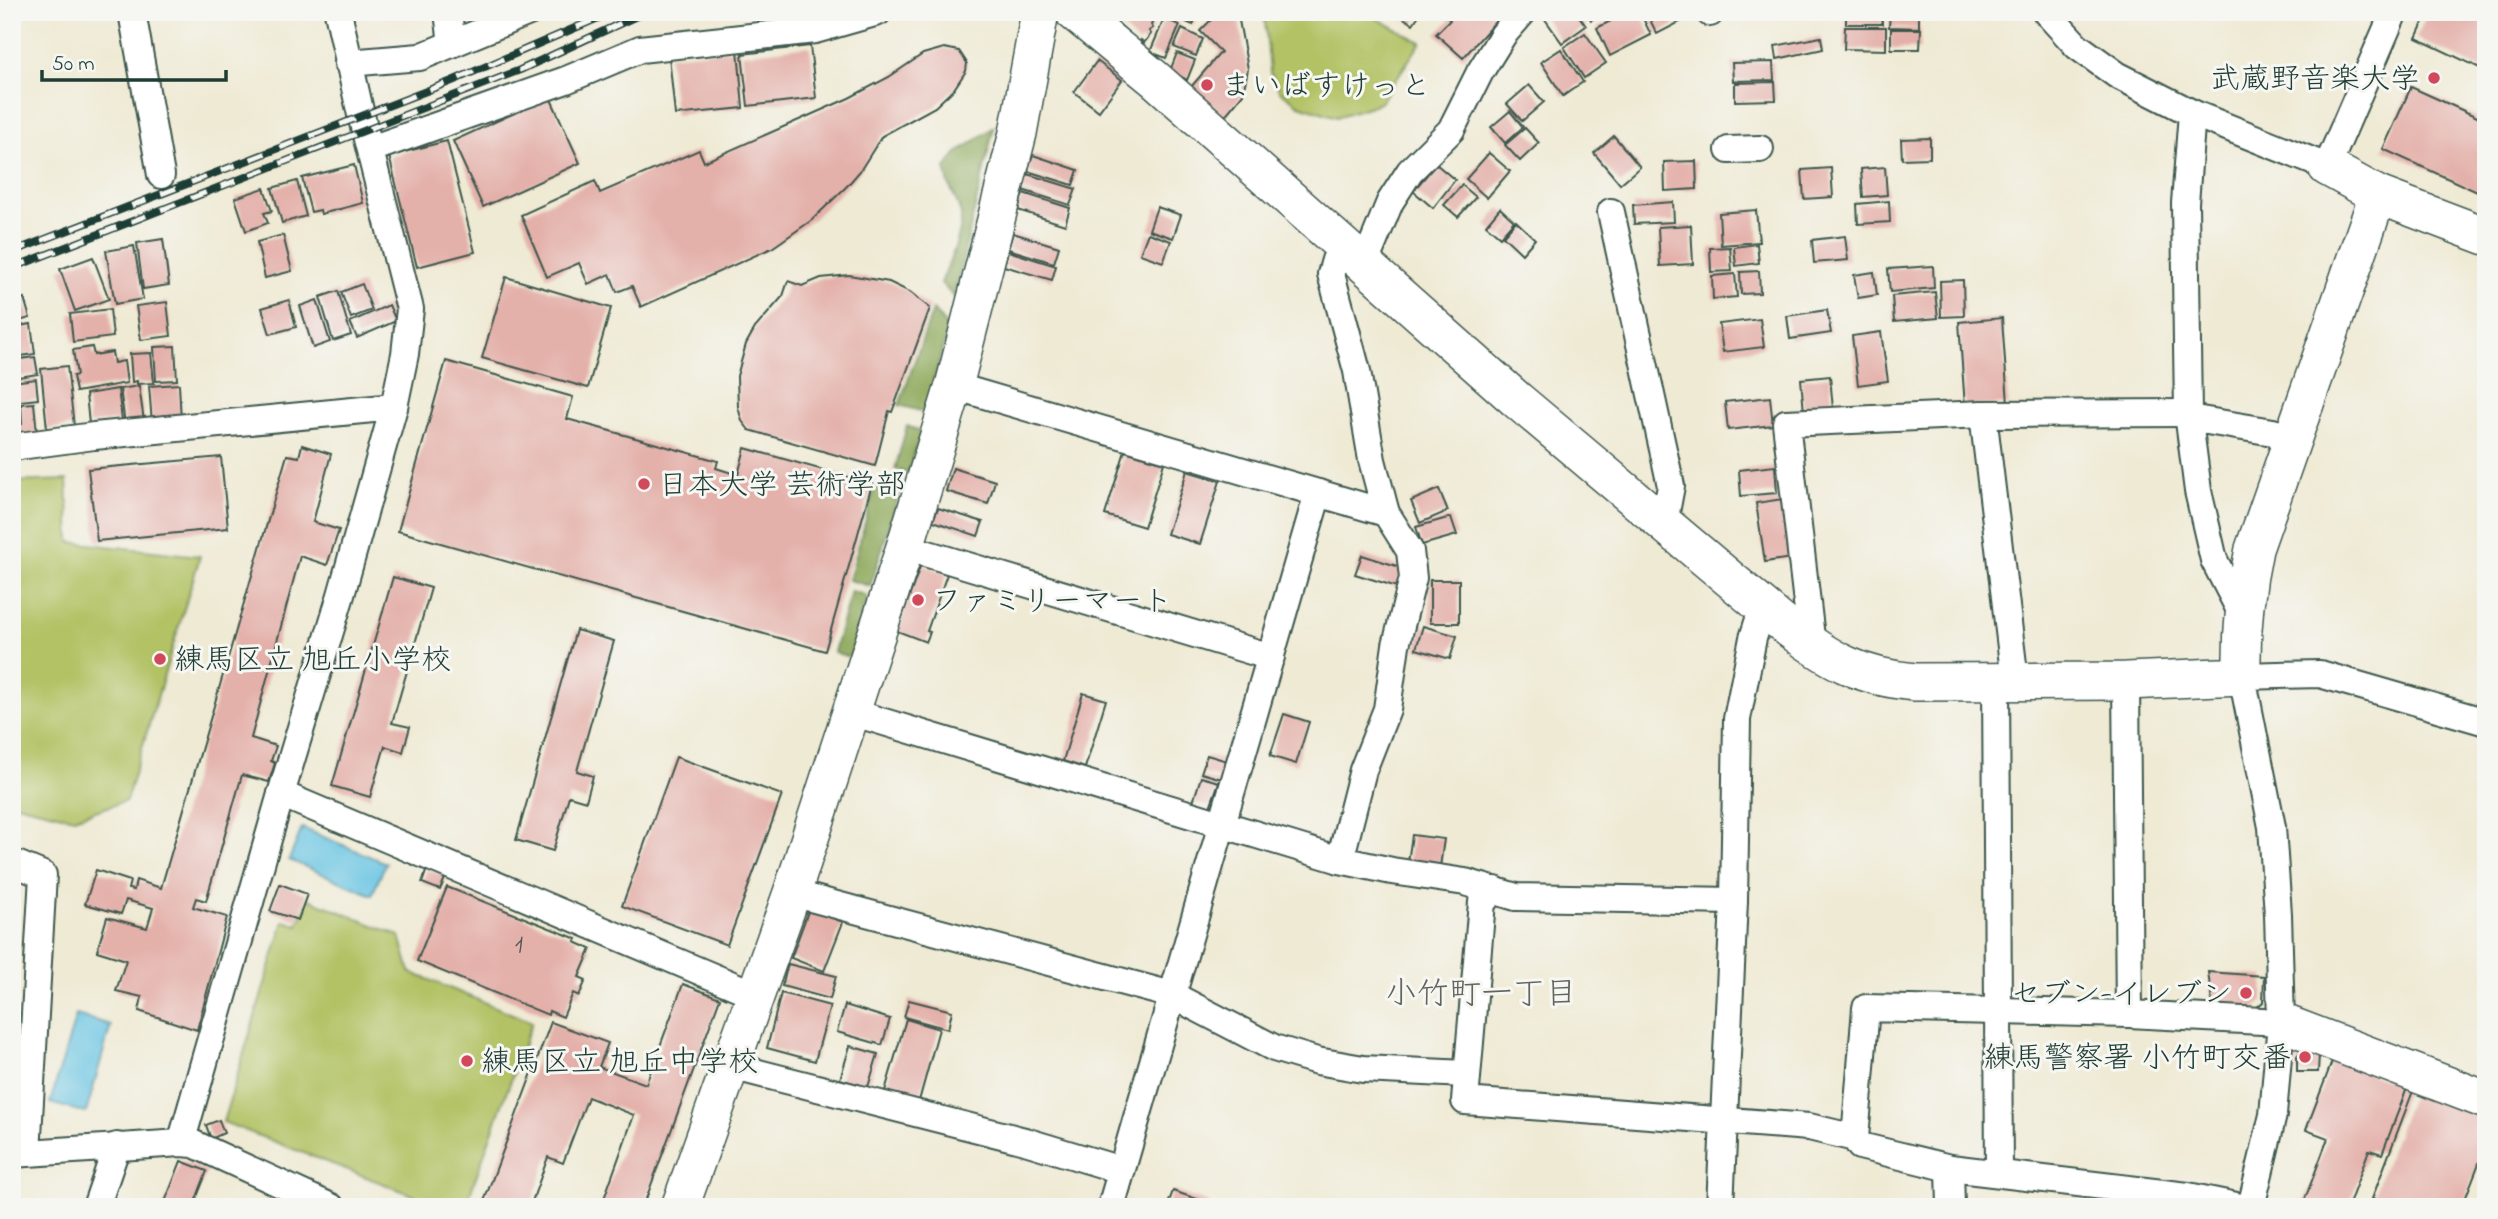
<svg xmlns="http://www.w3.org/2000/svg" width="2498" height="1219" viewBox="0 0 2498 1219" font-family="'Indie Flower','Klee One',sans-serif">
  <style>
    .green { fill: #b2c265; stroke: #68804c; stroke-width: 2 }
    .forest { fill: #8da85a; stroke: #567247; stroke-width: 2 }
    .water { fill: #64c2e2; stroke: #42808b; stroke-width: 2 }
    .building { fill: #e4b1aa }
    .lines { fill: none; stroke-linecap: round; stroke-linejoin: round }
    .street-casing { stroke: #3e574c; stroke-width: 30 }
    .secondary-casing { stroke: #3e574c; stroke-width: 40 }
    .street { stroke: #fff; stroke-width: 26 }
    .secondary { stroke: #fff; stroke-width: 37 }
    .rail-casing { stroke: #1f3d34; stroke-width: 8 }
    .rail { stroke: #f6f6f2; stroke-width: 5; stroke-dasharray: 16; stroke-linecap: butt }
    .poi-dot { fill: #d1495b; stroke: #f6f6f2; stroke-width: 2.5 }
    .labels { text-anchor: middle; stroke-width: 6; stroke-linejoin: round; paint-order: stroke }
    .number-label { font-size: 26px; fill: #505a52 }
    .poi-label { font-size: 30px; fill: #1f3d34; stroke: #f6f6f2; text-anchor: start }
    .neighbourhood-label { font-size: 32px; fill: #64665d; stroke: #f6f6f2 }
  </style>
  <rect width="100%" height="100%" fill="#f6f6f2"/>
  <filter id="ink" filterUnits="userSpaceOnUse"><feTurbulence type="fractalNoise" baseFrequency=".0143" numOctaves="2"/><feDisplacementMap in="SourceGraphic" scale="14" xChannelSelector="R" yChannelSelector="G"/><feConvolveMatrix kernelMatrix="1 2 1 2 8 2 1 2 1" color-interpolation-filters="sRGB"/></filter>
  <filter id="wash" filterUnits="userSpaceOnUse"><feTurbulence type="fractalNoise" baseFrequency=".00686" numOctaves="4" result="noise"/><feDisplacementMap in="SourceGraphic" scale="28" xChannelSelector="R" yChannelSelector="G"/><feGaussianBlur stdDeviation="1.57" result="paint"/><feColorMatrix in="noise" values="0 0 0 0 0 0 0 0 0 0 0 0 0 0 0 0 0 1.4 0 .05"/><feComposite in="paint" operator="in"/></filter>
  <g filter="url(#wash)">
    <rect width="100%" height="100%" fill="#efead4"/>
    <g class="green">
      <path d="M1264 12H1365L1421 42 1380 103 1337 117 1299 105 1280 91 1270 72Z"/>
      <path d="M67 480 70 542 200 556 126 801 74 818 12 803V482Z"/>
      <path d="M309 899 400 936 410 972 532 1022 465 1207H444L223 1122 284 921 298 925Z"/>
    </g>
    <g class="forest">
      <path d="M994 127 954 297 941 283C948 265 963 233 961 215 958 198 946 186 946 168L956 154Z"/>
      <path d="M933 310 948 328 926 411 924 412 899 405Z"/>
      <path d="M907 426 921 431 908 473 895 469Z"/>
      <path d="M875 487 899 495 870 586 849 580Z"/>
      <path d="M851 591 865 595 867 598 850 655 847 657 834 652Z"/>
    </g>
    <g class="water">
      <path d="M302 828 386 863 372 895 289 860Z"/>
      <path d="M76 1015 111 1025 86 1113 50 1103Z"/>
    </g>
    <g id="blocks">
      <g class="building">
        <path d="M460 12H499L463 28Z"/>
        <path d="M1106 12H1121L1114 20Z"/>
        <path d="M1126 12H1157L1151 25 1153 28 1149 31 1151 34 1144 43 1141 40 1138 43 1117 22Z"/>
        <path d="M1163 12H1198L1193 25Z"/>
        <path d="M1394 12H1421L1413 24Z"/>
        <path d="M1451 12H1504L1463 58 1436 34 1450 20 1447 17Z"/>
        <path d="M1546 12H1576L1586 26 1562 43 1542 15Z"/>
        <path d="M1587 12H1606L1591 20Z"/>
        <path d="M1628 12H1640L1651 35 1610 56 1597 28Z"/>
        <path d="M1646 12H1699L1657 34Z"/>
        <path d="M1720 12H1749V14L1720 18Z"/>
        <rect x="1846" y="12" width="36" height="12"/>
        <path d="M1890 12H1919V28L1889 27Z"/>
        <path d="M2428 12H2486V71L2416 38Z"/>
        <path d="M1238 15 1248 69 1243 94 1224 117 1191 87 1221 52 1200 31 1214 17Z"/>
        <path d="M1164 19 1180 25 1166 58 1150 52Z"/>
        <path d="M1845 27H1886V50L1844 49Z"/>
        <path d="M1182 29 1203 39 1196 56 1174 47Z"/>
        <path d="M1891 29H1921L1920 49H1891Z"/>
        <path d="M1585 33 1606 63 1584 78 1564 47Z"/>
        <path d="M1821 37 1823 49 1777 59 1775 46Z"/>
        <path d="M810 46 816 98 748 106 742 54Z"/>
        <path d="M944 48 959 51 967 63 966 71 954 89 935 107 882 136 860 171 847 186 812 220 772 248 641 307 632 286 617 292 610 274 588 284 579 263 547 277 521 215 595 181 600 193 699 150 704 162 849 98 889 77 923 54Z"/>
        <path d="M738 49 743 108 675 115 669 56Z"/>
        <path d="M1561 49 1583 82 1563 96 1541 62Z"/>
        <path d="M1177 53 1195 60 1187 80 1170 71Z"/>
        <path d="M1097 61 1122 80 1099 111 1074 92Z"/>
        <path d="M1773 62 1774 80 1733 81 1732 63Z"/>
        <path d="M1775 82 1776 100 1735 101V83Z"/>
        <path d="M1529 85 1544 102 1522 121 1507 104Z"/>
        <path d="M2411 87 2486 121V196L2383 149Z"/>
        <path d="M550 97 580 163 483 207 453 141Z"/>
        <path d="M1510 111 1523 127 1505 143 1491 127Z"/>
        <path d="M1525 128 1539 143 1520 161 1505 145Z"/>
        <path d="M1614 136 1640 167 1620 184 1594 153Z"/>
        <path d="M1930 138V158L1902 159 1901 139Z"/>
        <path d="M447 141 475 252 417 267 389 156Z"/>
        <path d="M1489 153 1510 171 1487 198 1466 179Z"/>
        <path d="M1033 155 1078 170 1073 185 1027 171Z"/>
        <path d="M1696 161 1697 189 1665 191 1664 162Z"/>
        <path d="M1436 164 1455 180 1433 208 1413 191Z"/>
        <path d="M354 165 363 203 321 214 320 210 311 212 302 178Z"/>
        <path d="M1885 167 1887 195 1863 197 1861 169Z"/>
        <path d="M1831 168 1833 197 1804 199 1802 170Z"/>
        <path d="M1027 174 1076 189 1070 205 1022 190Z"/>
        <path d="M297 181 306 216 282 223 272 188Z"/>
        <path d="M1462 185 1476 197 1458 217 1444 205Z"/>
        <path d="M264 188 272 211 264 213 268 223 246 231 235 198Z"/>
        <path d="M1023 193 1070 208 1065 225 1018 210Z"/>
        <path d="M1889 201 1890 222 1858 224 1857 204Z"/>
        <path d="M1673 202 1674 222 1634 224 1633 205Z"/>
        <path d="M1157 207 1181 215 1173 238 1149 230Z"/>
        <path d="M1500 208 1514 221 1500 237 1486 225Z"/>
        <path d="M1756 210 1759 242 1721 245 1719 213Z"/>
        <path d="M1516 221 1535 239 1522 254 1503 236Z"/>
        <path d="M1691 225 1693 264 1660 266 1658 227Z"/>
        <path d="M1013 233 1059 247 1054 263 1008 249Z"/>
        <path d="M1148 233 1171 241 1163 262 1140 254Z"/>
        <path d="M283 235 292 271 265 278 257 242Z"/>
        <path d="M1845 236 1848 260 1814 263 1812 240Z"/>
        <path d="M163 239 169 285 143 289 137 243Z"/>
        <path d="M1757 244 1759 263 1736 266 1734 247Z"/>
        <path d="M134 246 143 299 115 304 106 251Z"/>
        <path d="M1730 247 1732 271 1711 272 1710 248Z"/>
        <path d="M1008 251 1056 266 1052 280 1004 266Z"/>
        <path d="M93 257 109 299 75 311 60 269Z"/>
        <path d="M1933 266 1934 288 1890 292 1888 269Z"/>
        <path d="M1759 271 1760 293 1741 294 1740 272Z"/>
        <path d="M1874 272 1877 295 1858 298 1854 275Z"/>
        <path d="M1735 274 1737 297 1713 299 1712 276Z"/>
        <path d="M849 275 889 282 910 292 930 308 892 412 889 411 875 466 749 430 742 421 738 407 737 376 746 344 755 328 783 296 788 281 802 286 821 278Z"/>
        <path d="M506 277 611 308 588 388 482 358Z"/>
        <path d="M1963 280 1964 316 1941 317 1940 281Z"/>
        <path d="M362 284 372 310 351 318 341 292Z"/>
        <path d="M338 291 351 335 333 341 320 297Z"/>
        <path d="M1935 292 1938 318 1894 322 1892 296Z"/>
        <path d="M24 298 30 318 12 323V301Z"/>
        <path d="M289 300 296 327 270 334 262 308Z"/>
        <path d="M317 300 330 342 313 348 300 306Z"/>
        <path d="M167 302 171 336 141 340 136 306Z"/>
        <path d="M389 305 396 321 357 338 350 322Z"/>
        <path d="M110 309 113 337 73 342 70 314Z"/>
        <path d="M1827 310 1831 333 1790 339 1787 316Z"/>
        <path d="M2002 318 2008 404 1965 407 1959 322Z"/>
        <path d="M1760 319 1764 347 1723 352 1719 324Z"/>
        <path d="M31 324 35 354 13 357 12 327Z"/>
        <path d="M1881 332 1888 381 1858 385 1852 336Z"/>
        <path d="M175 346 177 380 156 381 154 347Z"/>
        <path d="M92 347 94 355 112 352 114 363 124 361 127 383 76 392 73 376 77 375 73 350Z"/>
        <path d="M151 353 154 383 137 384V381L132 382 130 354Z"/>
        <path d="M35 357 38 374 12 378V360Z"/>
        <path d="M446 361 573 397 567 419 718 461 716 468 738 475 745 448 872 484 825 651 398 531Z"/>
        <path d="M67 366 74 426 47 429 41 369Z"/>
        <path d="M1830 376 1833 409 1804 412 1801 379Z"/>
        <path d="M36 379 38 399 12 402V382Z"/>
        <path d="M179 384 181 421 152 423 149 386Z"/>
        <path d="M139 386 144 421 125 424 120 389Z"/>
        <path d="M118 389 122 420 89 424 86 394Z"/>
        <path d="M1770 397 1773 425 1728 430 1725 402Z"/>
        <path d="M34 403 37 433 12 436V404H20L22 425 21 404Z"/>
        <path d="M302 445 331 454 313 522 339 530 327 565 300 556 251 738 276 746 271 761 275 763 269 782 242 775 206 901 196 898 193 907 227 917 197 1030 139 1011 142 997 116 991 126 960 97 951 107 917 147 928 153 908 126 900 121 914 85 904 96 870 130 881 128 889 134 890 136 880 161 888 287 455 299 457Z"/>
        <path d="M1125 451 1164 463 1144 527 1105 515Z"/>
        <path d="M221 457 228 528 97 541 88 469Z"/>
        <path d="M1775 466 1777 493 1741 496 1739 470Z"/>
        <path d="M953 468 995 481 988 504 946 491Z"/>
        <path d="M1187 471 1220 481 1200 544 1167 534Z"/>
        <path d="M1439 489 1448 511 1420 523 1411 501Z"/>
        <path d="M1789 498 1798 557 1765 562 1756 503Z"/>
        <path d="M938 508 983 522 978 536 933 521Z"/>
        <path d="M1451 517 1457 535 1422 545 1416 527Z"/>
        <path d="M1362 555 1403 568 1397 587 1355 574Z"/>
        <path d="M921 564 947 574 927 631 930 632 926 642 897 631Z"/>
        <path d="M393 577 431 588 392 723 410 727 403 752 385 746 370 797 332 786Z"/>
        <rect x="1430" y="580" width="29" height="43"/>
        <path d="M1423 626 1457 636 1450 659 1416 649Z"/>
        <path d="M576 630 614 641 577 771 593 776 586 801 569 796 553 851 516 840Z"/>
        <path d="M1083 693 1106 700 1085 768 1063 761Z"/>
        <path d="M1284 714 1309 722 1296 764 1270 756Z"/>
        <path d="M1207 755 1227 761 1222 779 1201 773Z"/>
        <path d="M676 757 782 795 727 945 622 906Z"/>
        <path d="M1201 777 1219 782 1210 807 1193 802Z"/>
        <path d="M1412 835 1444 839 1440 867 1408 862Z"/>
        <path d="M427 869 446 876 440 890 422 883Z"/>
        <path d="M280 884 307 894 298 920 270 911Z"/>
        <path d="M447 887 577 939 575 942 591 949 579 977 586 980 579 996 573 993 563 1017 549 1011 548 1015 417 961Z"/>
        <path d="M809 909 843 922 824 971 791 958Z"/>
        <path d="M788 964 836 976 830 999 782 986Z"/>
        <path d="M2208 972 2264 976 2263 1002 2255 1009H2213Z"/>
        <path d="M683 984 720 998 643 1207H601L634 1115 588 1097 563 1163 548 1157 530 1207H482L551 1022 608 1043 599 1067 646 1084Z"/>
        <path d="M781 993 830 1006 815 1061 767 1048Z"/>
        <path d="M909 1000 952 1011 948 1029 904 1017Z"/>
        <path d="M845 1005 890 1019 882 1045 837 1032Z"/>
        <path d="M906 1019 939 1029 919 1101 885 1091Z"/>
        <path d="M850 1046 878 1054 868 1087 840 1079Z"/>
        <path d="M2304 1048 2319 1054 2318 1072H2297V1056Z"/>
        <path d="M2333 1059 2407 1088 2382 1154 2369 1150 2348 1207H2302L2328 1138 2306 1130Z"/>
        <path d="M12 1078H16L17 1139H12Z"/>
        <path d="M2413 1091 2486 1119V1145L2462 1207H2376L2378 1201 2372 1199Z"/>
        <path d="M219 1120 224 1133 211 1139 206 1125Z"/>
        <path d="M181 1161 207 1171 193 1207H163Z"/>
        <path d="M1173 1191 1209 1203 1208 1207H1167Z"/>
      </g>
    </g>
  </g>
  <g filter="url(#ink)">
    <use href="#blocks" fill-opacity="0" stroke="#3e574c" stroke-width="2"/>
    <g class="lines">
      <g class="street-casing">
        <g id="street">
          <path d="M132 12 161 175"/>
          <path d="M448 12 452 44"/>
          <path d="M1709 12 1710 13"/>
          <path d="M2046 12 2077 46 2117 75 2192 113 2327 167 2394 12"/>
          <path d="M348 63 420 57 529 12"/>
          <path d="M2192 113 2185 203 2188 413 2198 491 2214 560 2243 616"/>
          <path d="M371 149 566 80 640 49 815 30 878 12"/>
          <path d="M1729 150 1760 149"/>
          <path d="M1611 212 1671 486 1664 523"/>
          <path d="M1365 263 1390 202 1410 171 1451 130 1480 72 1503 35 1523 12"/>
          <path d="M954 386 1386 513"/>
          <path d="M1983 414 2015 681"/>
          <path d="M2189 418 2273 432 2293 439"/>
          <path d="M12 447 94 436 394 407"/>
          <path d="M905 547 1271 657"/>
          <path d="M1812 646 1786 423 1983 414 2188 413"/>
          <path d="M1996 681 1999 1173"/>
          <path d="M2126 681 2129 1014"/>
          <path d="M851 712 1340 860 1392 871 1465 882 1516 897 1734 901"/>
          <path d="M281 794 756 995"/>
          <path d="M1340 860 1363 770 1387 709 1396 645 1413 578 1410 551 1386 513 1372 460 1357 371 1331 274 1335 260 1343 245"/>
          <path d="M12 862 43 875 27 1153"/>
          <path d="M1495 890 1482 902 1465 1101 1809 1127 1855 1138 1860 1146 1950 1168 2188 1196 2241 1207"/>
          <path d="M792 893 1172 995 1274 1048 1317 1061 1363 1069 1466 1074"/>
          <path d="M731 1066 1025 1141 1121 1170"/>
          <path d="M1855 1138 1866 1008 2129 1014 2281 1022"/>
          <path d="M181 1143 281 794 341 595 394 407 405 354 410 309 361 115 338 12"/>
          <path d="M12 1154 181 1143 194 1144 331 1207"/>
          <path d="M1950 1168 1951 1207"/>
          <path d="M96 1207 117 1146"/>
          <path d="M1111 1207 1318 493"/>
          <path d="M1720 1207 1734 901 1737 719 1753 638 1763 607"/>
          <path d="M2251 1207 2273 1115 2281 1022 2278 914 2272 827 2242 676 2320 674 2486 722"/>
        </g>
      </g>
      <g class="secondary-casing">
        <g id="secondary">
          <path d="M1074 12 1155 79 1517 400 1787 627C1830 660 1860 677 1915 682L2126 681 2242 676C2241 632 2245 591 2254 549L2378 195"/>
          <path d="M2327 167 2378 195 2486 236"/>
          <path d="M2281 1022 2486 1100"/>
          <path d="M680 1207 792 893 905 547 954 386 1018 133 1040 12"/>
        </g>
      </g>
      <use href="#street" class="street"/>
      <use href="#secondary" class="secondary"/>
      <g class="rail-casing">
        <g id="rail">
          <path d="M12 252 452 81 612 12"/>
          <path d="M12 268 520 70 645 12"/>
        </g>
      </g>
      <use href="#rail" class="rail"/>
    </g>
  </g>
  <g class="poi-dot">
    <circle cx="2434" cy="78" r="7"/>
    <circle cx="1207" cy="85" r="7"/>
    <circle cx="644" cy="484" r="7"/>
    <circle cx="918" cy="600" r="7"/>
    <circle cx="160" cy="659" r="7"/>
    <circle cx="2246" cy="993" r="7"/>
    <circle cx="2305" cy="1057" r="7"/>
    <circle cx="467" cy="1061" r="7"/>
  </g>
  <g class="labels">
    <g class="number-label">
      <text x="519" y="952">1</text>
    </g>
    <g class="poi-label">
      <text x="2420" y="88" text-anchor="end">武蔵野音楽大学</text>
      <text x="1221" y="95">まいばすけっと</text>
      <text x="658" y="494">日本大学 芸術学部</text>
      <text x="932" y="610">ファミリーマート</text>
      <text x="174" y="669">練馬区立 旭丘小学校</text>
      <text x="2232" y="1003" text-anchor="end">セブン-イレブン</text>
      <text x="2291" y="1067" text-anchor="end">練馬警察署 小竹町交番</text>
      <text x="481" y="1071">練馬区立 旭丘中学校</text>
    </g>
    <g class="neighbourhood-label">
      <text x="1481" y="1003">小竹町一丁目</text>
    </g>
  </g>
  <rect width="2498" height="1219" fill="none" stroke="#f6f6f2" stroke-width="42"/>
  <path d="M42 70v10h184v-10" fill="none" stroke="#1f3d34" stroke-width="3.5"/>
  <text x="52" y="70" font-size="21" fill="#1f3d34" stroke="#f6f6f2" stroke-width="5" paint-order="stroke">50 m</text>
</svg>
